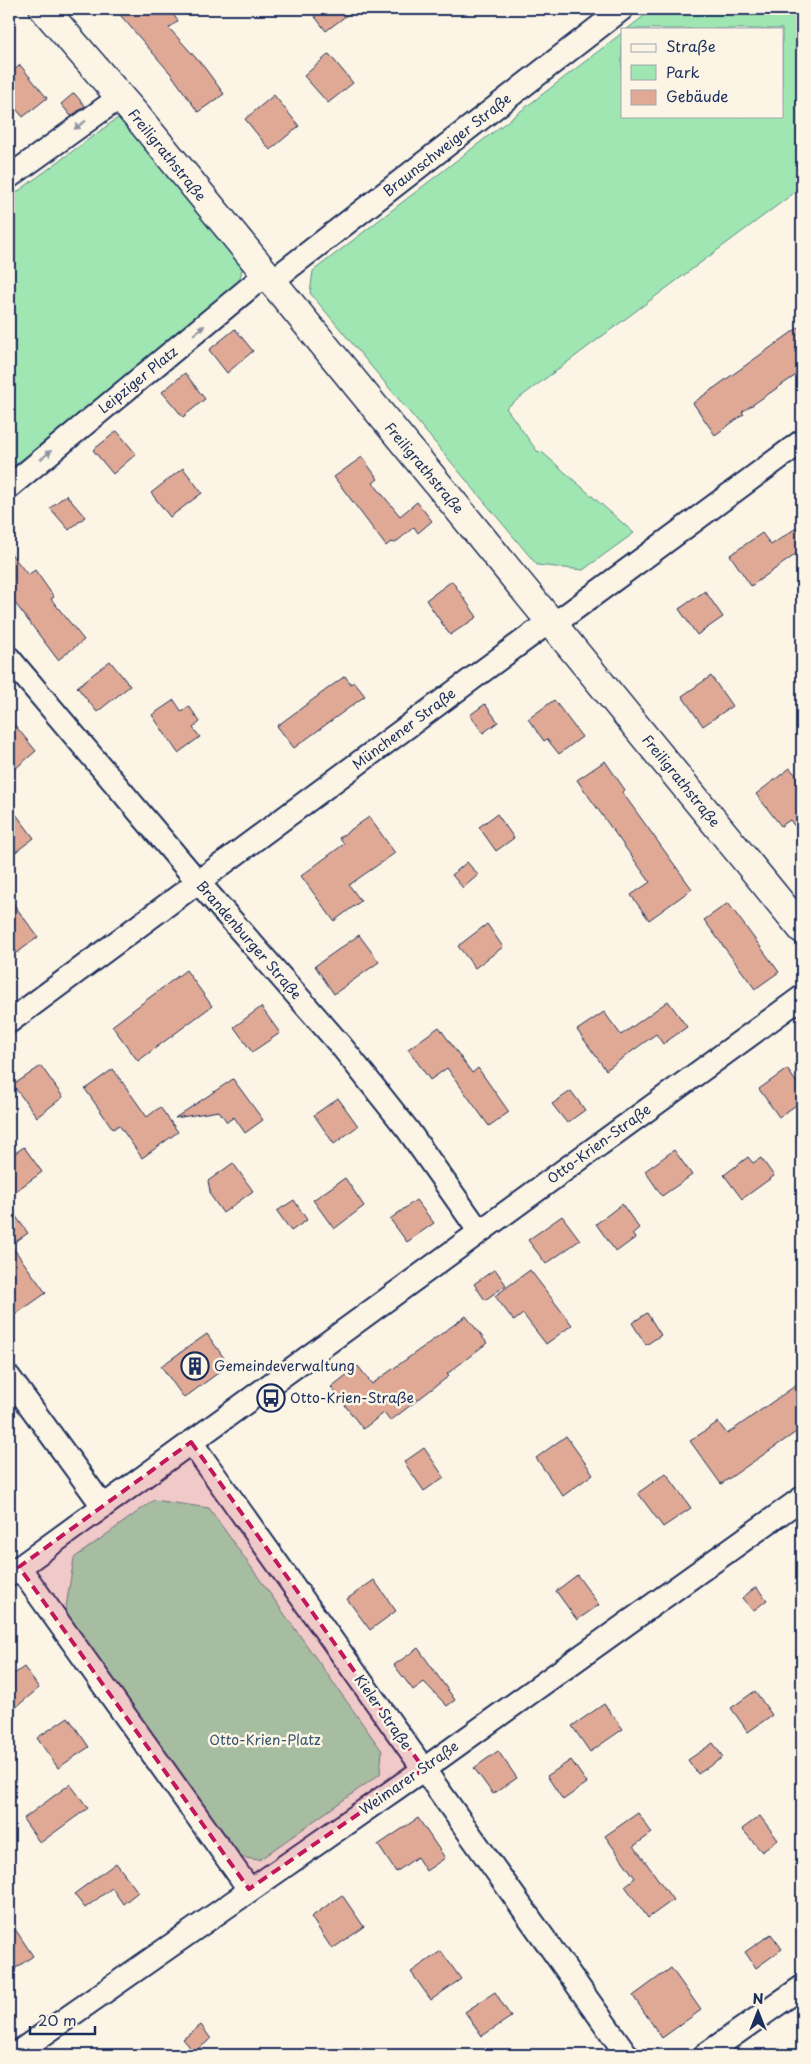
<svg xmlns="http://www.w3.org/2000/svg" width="811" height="2064" viewBox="0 0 811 2064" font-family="'Playpen Sans',sans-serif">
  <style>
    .green { fill: #9fe6b3; stroke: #5d8a88 }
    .building { fill: #dfa995; stroke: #1b2f5e }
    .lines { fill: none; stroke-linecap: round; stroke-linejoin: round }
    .minor-casing { stroke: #1b2f5e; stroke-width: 26 }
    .tertiary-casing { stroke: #1b2f5e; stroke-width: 31 }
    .minor { stroke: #fcf5e5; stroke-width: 22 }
    .tertiary { stroke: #fcf5e5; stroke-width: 28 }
    .oneway { fill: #8c92a2 }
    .marked { fill: #c2185b; fill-opacity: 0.2; stroke: #c2185b; stroke-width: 4; stroke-dasharray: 10 6; stroke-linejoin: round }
    .labels { text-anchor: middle; stroke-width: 5; stroke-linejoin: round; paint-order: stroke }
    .street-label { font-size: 14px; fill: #1b2f5e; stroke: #fcf5e5 }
    .poi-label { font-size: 14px; fill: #1b2f5e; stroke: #fcf5e5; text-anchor: start }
    .park-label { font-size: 14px; fill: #35546f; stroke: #fcf5e5 }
  </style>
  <rect width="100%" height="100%" fill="#fcf5e5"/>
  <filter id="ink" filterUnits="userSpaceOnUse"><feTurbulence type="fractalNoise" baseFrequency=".02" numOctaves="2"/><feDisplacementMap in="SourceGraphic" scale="10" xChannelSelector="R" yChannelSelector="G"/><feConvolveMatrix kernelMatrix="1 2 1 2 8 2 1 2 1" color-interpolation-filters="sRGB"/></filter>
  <g filter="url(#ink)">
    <g class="green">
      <path d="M653 9H800L802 11V187L506 408 537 451 543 453 634 533 583 570 537 565 310 293 313 271 622 33V116H782V29H627Z"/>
      <path d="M119 117 243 265 239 283 9 470V198Z"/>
      <path d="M154 1500 209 1508 382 1751 380 1774 259 1860 237 1857 65 1613 74 1558Z"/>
    </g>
    <g class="building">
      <path d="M115 9H169L178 21 169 28 204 67 224 94 198 112 171 74Z"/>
      <path d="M309 9H355L326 31Z"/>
      <path d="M329 54 353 83 328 103 304 76Z"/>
      <path d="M20 65 47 98 23 117 9 101V75Z"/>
      <path d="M74 93 85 106 71 116 61 104Z"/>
      <path d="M274 95 299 126 270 150 245 119Z"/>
      <path d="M802 325V371L742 412 744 414 715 435 693 403Z"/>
      <path d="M235 329 253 351 227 373 209 350Z"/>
      <path d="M185 373 205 399 183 417 162 392Z"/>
      <path d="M117 431 136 454 113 474 93 450Z"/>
      <path d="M362 457 378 479 373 483 400 516 417 502 432 521 418 533 414 527 395 543 391 542 386 546 334 477Z"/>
      <path d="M183 468 202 493 170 517 151 493Z"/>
      <path d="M66 495 85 517 69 530 50 508Z"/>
      <path d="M802 524V550L751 586 730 555 762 533 771 545Z"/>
      <path d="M9 551 28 575 35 570 54 597 51 599 84 640 58 660 9 595Z"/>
      <path d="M452 581 477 617 450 635 426 600Z"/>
      <path d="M705 591 723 617 697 635 679 609Z"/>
      <path d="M110 661 130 686 97 712 77 687Z"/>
      <path d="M345 676 351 684 354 682 365 696 294 748 277 726Z"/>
      <path d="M711 676 732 706 703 726 682 696Z"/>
      <path d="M174 700 182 712 189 706 200 722 193 728 200 737 178 753 152 715Z"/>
      <path d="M554 700 582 737 559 754 547 739 544 741 528 719Z"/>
      <path d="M485 704 498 722 483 733 470 715Z"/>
      <path d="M9 718 36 751 9 774Z"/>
      <path d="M605 761 625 790 622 792 692 889 649 920 631 895 650 882 577 780Z"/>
      <path d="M790 768 802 783V836L790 820 781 826 756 794Z"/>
      <path d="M9 805 34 838 9 857Z"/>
      <path d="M497 814 514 838 496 851 479 827Z"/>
      <path d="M369 817 395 853 349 885 361 901 334 921 301 876 344 844 339 838Z"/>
      <path d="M467 862 478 875 463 888 452 875Z"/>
      <path d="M9 898 38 937 17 953 9 942Z"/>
      <path d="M728 903 779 972 755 989 704 920Z"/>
      <path d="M487 924 503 947 475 968 458 946Z"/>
      <path d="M359 935 379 962 334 994 315 966Z"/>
      <path d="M186 970 212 1006 138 1061 112 1026Z"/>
      <path d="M668 1001 687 1027 663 1044 656 1034 606 1070 577 1030 604 1012 621 1035Z"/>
      <path d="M261 1007 280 1033 252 1052 234 1027Z"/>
      <path d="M439 1027 472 1073 478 1068 509 1112 489 1126 447 1068 430 1080 408 1049Z"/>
      <path d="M41 1066 63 1097 37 1117 13 1085Z"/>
      <path d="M113 1069 147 1117 160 1107 178 1132 142 1158 119 1125 113 1129 85 1089Z"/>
      <path d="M787 1069 802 1090V1101L779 1117 759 1089Z"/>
      <path d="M233 1079 263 1120 245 1133 234 1117 227 1122 219 1111 175 1118Z"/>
      <path d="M571 1091 585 1110 567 1123 552 1104Z"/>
      <path d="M338 1098 358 1126 334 1144 314 1115Z"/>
      <path d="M24 1147 42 1172 9 1196V1157Z"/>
      <path d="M674 1150 692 1175 662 1196 645 1171Z"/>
      <path d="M748 1157 753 1163 761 1158 774 1176 742 1199 724 1175Z"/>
      <path d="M233 1163 253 1191 223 1213 211 1196 208 1181Z"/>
      <path d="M345 1178 364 1206 334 1229 313 1200Z"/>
      <path d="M294 1200 307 1220 291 1231 277 1211Z"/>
      <path d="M416 1200 434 1223 407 1242 390 1219Z"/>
      <path d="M622 1204 639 1228 632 1234 635 1238 616 1252 596 1224Z"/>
      <path d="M9 1207 28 1233 11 1245 46 1293 9 1319Z"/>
      <path d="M562 1216 580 1240 546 1264 528 1240Z"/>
      <path d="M495 1269 506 1285 485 1300 474 1284Z"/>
      <path d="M530 1270 572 1325 546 1344 523 1314 514 1321 495 1296Z"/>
      <path d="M647 1313 661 1335 646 1345 632 1323Z"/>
      <path d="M466 1316 487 1343 447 1374 449 1376 390 1421 384 1413 363 1429 331 1387 358 1366 372 1384Z"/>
      <path d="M207 1334 229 1365 184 1398 161 1366Z"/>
      <path d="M802 1381V1428L721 1484 690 1441 718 1422 727 1434Z"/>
      <path d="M566 1436 593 1474 563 1496 536 1458Z"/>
      <path d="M424 1448 444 1477 424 1491 404 1462Z"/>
      <path d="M666 1473 691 1508 663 1527 638 1493Z"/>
      <path d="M577 1575 599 1605 577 1620 556 1591Z"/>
      <path d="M374 1580 396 1611 370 1630 347 1599Z"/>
      <path d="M756 1587 767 1600 753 1611 742 1598Z"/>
      <path d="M418 1648 455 1700 447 1706 424 1682 413 1690 394 1665Z"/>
      <path d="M9 1666 14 1674 24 1667 39 1688 9 1713Z"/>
      <path d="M755 1691 772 1715 748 1732 731 1708Z"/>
      <path d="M604 1704 623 1729 590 1752 572 1726Z"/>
      <path d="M68 1717 89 1747 58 1768 37 1738Z"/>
      <path d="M713 1743 723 1757 698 1774 688 1760Z"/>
      <path d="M498 1751 517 1778 493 1794 474 1768Z"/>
      <path d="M571 1760 587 1783 563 1800 547 1776Z"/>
      <path d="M70 1784 88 1808 40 1843 23 1819Z"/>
      <path d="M638 1813 652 1833 634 1846 673 1900 648 1918 625 1886 635 1878 605 1836Z"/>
      <path d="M760 1816 778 1840 762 1852 742 1829Z"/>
      <path d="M418 1818 445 1858 426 1871 417 1857 396 1872 378 1845Z"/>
      <path d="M116 1863 138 1892 123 1904 112 1888 85 1908 74 1894Z"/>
      <path d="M342 1895 364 1927 332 1949 311 1917Z"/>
      <path d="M9 1920 33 1956 9 1973Z"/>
      <path d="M771 1934 782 1949 756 1968 745 1952Z"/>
      <path d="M441 1951 461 1979 431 2000 411 1972Z"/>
      <path d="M671 1968 701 2010 662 2038 633 1996Z"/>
      <path d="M495 1992 511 2017 482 2036 465 2012Z"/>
      <path d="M201 2025 211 2039 194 2052 183 2039Z"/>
    </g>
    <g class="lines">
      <g class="minor-casing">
        <g id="minor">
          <path d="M9 177 120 97"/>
          <path d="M272 281 622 9"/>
          <path d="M9 487 266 274"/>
          <path d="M9 658 199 883 342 1047 408 1130 479 1231"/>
          <path d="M9 1022 538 630 565 616 802 441"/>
          <path d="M9 1377 103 1506"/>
          <path d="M191 1442 627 2055"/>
          <path d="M19 1567 249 1889"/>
          <path d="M9 1575 802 997"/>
          <path d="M14 2055 424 1769 802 1498"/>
          <path d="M705 2055 802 1987"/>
        </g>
      </g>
      <g class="tertiary-casing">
        <path id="tertiary" d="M44 9 140 120 802 929"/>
      </g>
      <use href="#minor" class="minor"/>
      <use href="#tertiary" class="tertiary"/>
    </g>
    <defs><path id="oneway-solid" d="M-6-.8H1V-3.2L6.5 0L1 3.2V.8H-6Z" transform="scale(1.25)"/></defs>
    <g class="oneway">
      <use href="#oneway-solid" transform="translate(80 125) rotate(144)"/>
      <use href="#oneway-solid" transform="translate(199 330) rotate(-39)"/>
      <use href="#oneway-solid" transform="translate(46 455) rotate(-39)"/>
    </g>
  </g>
  <path class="marked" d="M191 1442 424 1769 249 1889 19 1567Z"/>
  <defs>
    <g id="building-ring" transform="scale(1.4375)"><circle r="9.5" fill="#fcf5e5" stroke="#1b2f5e" stroke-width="1.5"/><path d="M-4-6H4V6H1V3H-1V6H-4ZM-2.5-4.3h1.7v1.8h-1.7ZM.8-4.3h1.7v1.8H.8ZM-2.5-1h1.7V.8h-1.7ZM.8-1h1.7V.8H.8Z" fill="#1b2f5e"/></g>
    <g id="bus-ring" transform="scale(1.4375)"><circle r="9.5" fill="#fcf5e5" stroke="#1b2f5e" stroke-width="1.5"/><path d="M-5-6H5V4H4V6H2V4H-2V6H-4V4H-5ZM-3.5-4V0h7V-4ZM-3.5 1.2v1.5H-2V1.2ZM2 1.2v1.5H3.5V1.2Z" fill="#1b2f5e"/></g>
  </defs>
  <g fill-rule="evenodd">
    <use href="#building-ring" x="195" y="1366"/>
    <use href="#bus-ring" x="271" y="1398"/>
  </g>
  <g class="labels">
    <g class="street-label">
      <text transform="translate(447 145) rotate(-38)" y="5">Braunschweiger Straße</text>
      <text transform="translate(167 155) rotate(51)" y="5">Freiligrathstraße</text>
      <text transform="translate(138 380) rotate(-39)" y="5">Leipziger Platz</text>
      <text transform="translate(424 468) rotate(50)" y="5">Freiligrathstraße</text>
      <text transform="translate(404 729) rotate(-37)" y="5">Münchener Straße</text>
      <text transform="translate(681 781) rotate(51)" y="5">Freiligrathstraße</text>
      <text transform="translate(249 940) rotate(49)" y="5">Brandenburger Straße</text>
      <text transform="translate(599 1144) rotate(-36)" y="5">Otto-Krien-Straße</text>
      <text transform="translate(383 1712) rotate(55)" y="5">Kieler Straße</text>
      <text transform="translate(409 1778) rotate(-35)" y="5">Weimarer Straße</text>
    </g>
    <g class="poi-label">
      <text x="214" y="1371">Gemeindeverwaltung</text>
      <text x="290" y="1403">Otto-Krien-Straße</text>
    </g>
    <g class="park-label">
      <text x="265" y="1745">Otto-Krien-Platz</text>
    </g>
  </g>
  <rect width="811" height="2064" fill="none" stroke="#fcf5e5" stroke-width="30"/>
  <rect x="15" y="15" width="781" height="2034" fill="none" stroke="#1b2f5e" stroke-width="2" filter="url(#ink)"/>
  <rect x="621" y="28" width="162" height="90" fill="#fcf5e5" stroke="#a2a6af"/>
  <rect x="631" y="44" width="25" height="8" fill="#fcf5e5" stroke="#a2a6af"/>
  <text x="666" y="52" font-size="15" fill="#1b2f5e">Straße</text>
  <rect x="631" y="65" width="25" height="15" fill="#9fe6b3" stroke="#a2a6af"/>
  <text x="666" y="78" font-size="15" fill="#1b2f5e">Park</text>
  <rect x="631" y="90" width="25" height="15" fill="#dfa995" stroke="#a2a6af"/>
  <text x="666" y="102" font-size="15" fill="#1b2f5e">Gebäude</text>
  <g transform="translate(758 2012)" stroke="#fcf5e5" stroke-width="4" paint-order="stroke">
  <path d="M0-4L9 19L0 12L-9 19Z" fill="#1b2f5e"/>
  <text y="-8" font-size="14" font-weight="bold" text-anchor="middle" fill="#1b2f5e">N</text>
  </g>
  <path d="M30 2026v8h65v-8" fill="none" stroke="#1b2f5e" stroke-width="2.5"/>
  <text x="38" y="2026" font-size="15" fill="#1b2f5e" stroke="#fcf5e5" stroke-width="4" paint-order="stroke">20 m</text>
</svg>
